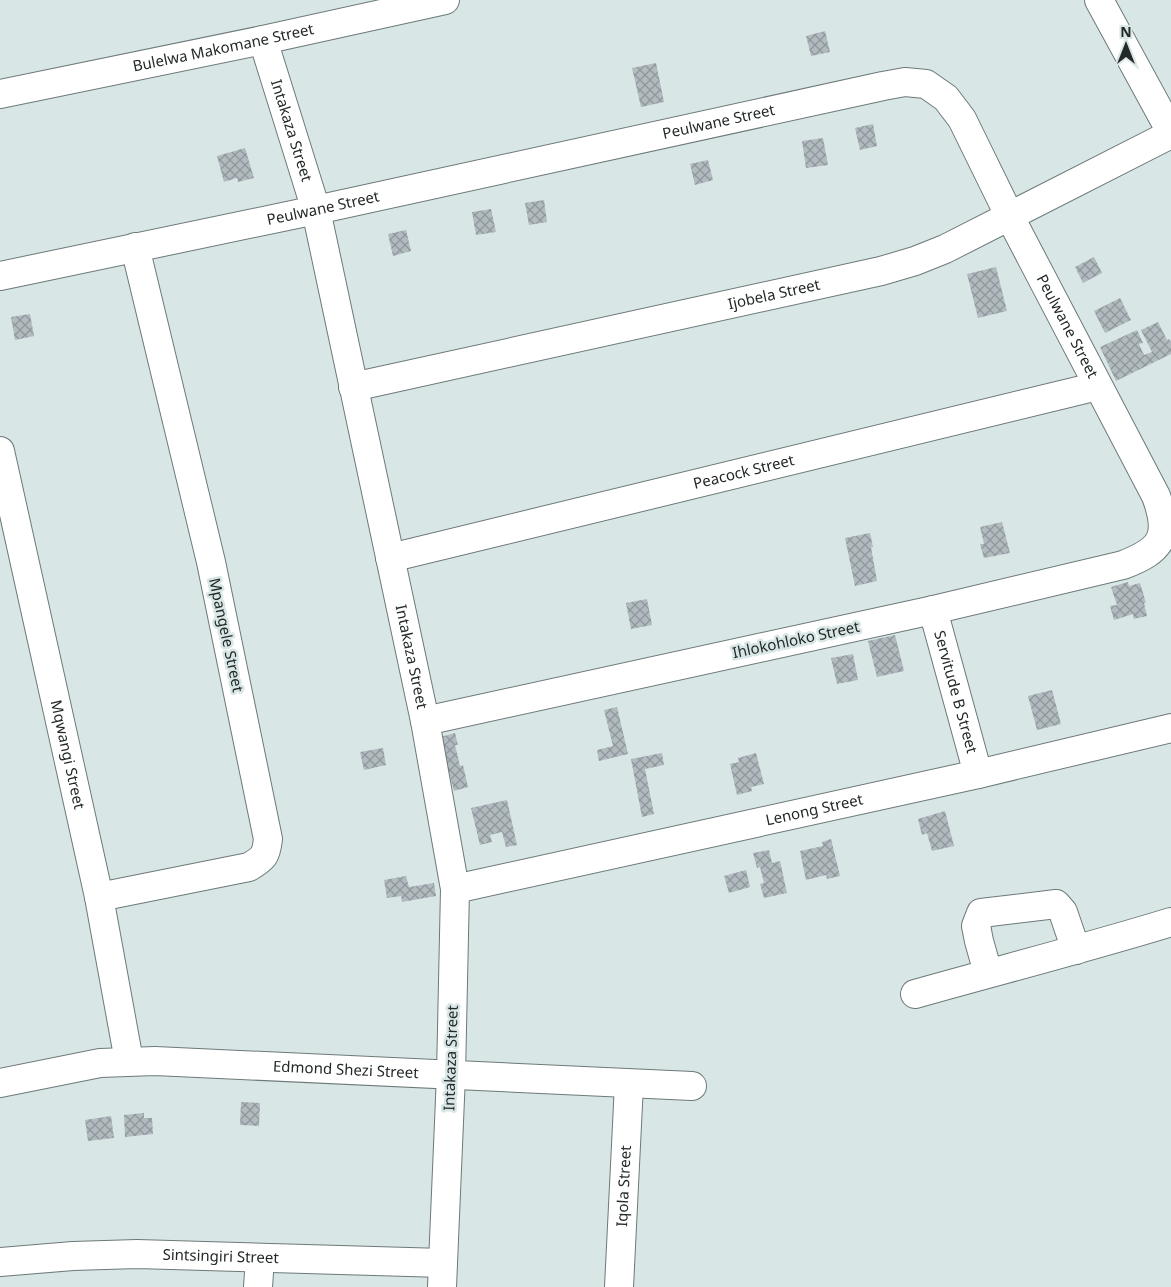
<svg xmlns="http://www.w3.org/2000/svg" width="1171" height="1287" viewBox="0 0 1171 1287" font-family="'Noto Sans',sans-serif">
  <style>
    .building { fill: url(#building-cross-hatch) }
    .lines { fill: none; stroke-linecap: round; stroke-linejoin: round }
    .minor-casing { stroke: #6d7979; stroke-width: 30 }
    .minor { stroke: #fff; stroke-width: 28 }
    .labels { text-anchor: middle; stroke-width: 5; stroke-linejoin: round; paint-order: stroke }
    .street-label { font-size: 15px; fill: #232828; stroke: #d9e6e6 }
  </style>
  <defs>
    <pattern id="building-cross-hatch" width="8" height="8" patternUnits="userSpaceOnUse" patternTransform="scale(1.25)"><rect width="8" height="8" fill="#b0babf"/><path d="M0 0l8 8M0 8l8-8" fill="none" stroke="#8f979b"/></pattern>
  </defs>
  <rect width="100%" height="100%" fill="#d9e6e6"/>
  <g class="building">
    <path d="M825 31 830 52 811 56 806 36Z"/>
    <path d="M656 63 664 102 641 107 632 68Z"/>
    <path d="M873 124 877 146 860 150 855 128Z"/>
    <path d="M823 138 828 165 806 168 802 141Z"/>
    <path d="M245 148 254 178 238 182 237 178 224 182 217 156Z"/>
    <path d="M708 160 713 180 695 185 690 164Z"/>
    <path d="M544 200 547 222 529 225 525 203Z"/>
    <path d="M491 209 496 232 476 235 472 212Z"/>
    <path d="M406 230 411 251 393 256 388 234Z"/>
    <path d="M1094 257 1102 273 1083 283 1075 267Z"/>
    <path d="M996 267 1007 311 978 318 967 274Z"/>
    <path d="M1120 298 1131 320 1105 333 1094 311Z"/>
    <path d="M30 314 34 336 15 340 11 317Z"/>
    <path d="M1158 322 1167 340 1169 339 1171 342V354L1116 381 1100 347 1137 330 1143 343 1139 344 1144 355 1152 352 1141 330Z"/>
    <path d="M1002 522 1010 553 984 558 980 544H984L980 527Z"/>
    <path d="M870 533 873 547H871L877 581 855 586 845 538Z"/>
    <path d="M1128 582 1129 586 1140 583 1146 603H1144L1147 616 1134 619 1133 614 1114 620 1110 606 1117 605 1111 587Z"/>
    <path d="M647 599 652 625 631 629 626 603Z"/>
    <path d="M895 635 904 671 877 677 868 641Z"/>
    <path d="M853 654 858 680 837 684 831 658Z"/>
    <path d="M1052 690 1061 724 1037 730 1028 696Z"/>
    <path d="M617 707 628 754 599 761 597 750 613 746 604 710Z"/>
    <path d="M455 733 458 745H455L460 766 463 765 468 787 454 791 440 737Z"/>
    <path d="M383 748 386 765 364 770 360 752Z"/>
    <path d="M662 753 664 765 645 769 654 814 642 817 631 759Z"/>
    <path d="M756 753 764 784 751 787 752 791 737 795 730 764 739 762 738 758Z"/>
    <path d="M507 800 517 845 506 847 502 832 490 835 492 842 480 845 471 808Z"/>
    <path d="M945 811 954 846 932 851 927 833 922 835 918 819Z"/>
    <path d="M831 839 840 876 827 879 826 875 806 880 800 851 823 846 822 842Z"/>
    <path d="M769 850 772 863 780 861 787 893 764 898 760 884 764 883 760 867 757 868 753 853Z"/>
    <path d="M746 870 750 887 729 893 724 876Z"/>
    <path d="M406 876 409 887 434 883 436 896 402 902 401 896 387 898 384 880Z"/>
    <path d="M241 1102 260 1103 259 1126 240 1125Z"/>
    <path d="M144 1113V1118H152L153 1134 125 1137 124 1115Z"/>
    <path d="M111 1116 114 1138 88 1141 85 1120Z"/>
  </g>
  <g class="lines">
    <g class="minor-casing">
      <g id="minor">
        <path d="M1099 0 1171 132"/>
        <path id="s1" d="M263 40 316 210 425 721 455 889 451 1075 442 1287"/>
        <path id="s2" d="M0 94 263 40 445 0"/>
        <path id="s3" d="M0 276 316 210 883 86 905 82 926 84 946 98 962 119 1010 217 1156 496C1171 537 1162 550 1123 565L933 610 425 721"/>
        <path id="s4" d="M353 387 881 271 915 261 945 249 1171 134"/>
        <path id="s5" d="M0 451 99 897 129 1061"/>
        <path id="s6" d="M390 558 1098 386"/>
        <path id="s7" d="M933 610 978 774"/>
        <path id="s8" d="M455 889 978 774 1171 728"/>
        <path d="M99 897 249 867C264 858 266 856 268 839L211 562 135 247"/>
        <path d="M988 973 979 941 976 926 981 913 1056 904 1063 912 1076 950"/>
        <path d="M915 994C1000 970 1086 948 1171 922"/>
        <path id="s9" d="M0 1083 100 1063 155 1061 692 1086"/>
        <path id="s10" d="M0 1262 73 1256 137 1254 443 1263"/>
        <path d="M258 1287 260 1258"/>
        <path id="s11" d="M619 1287 629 1084"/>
      </g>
    </g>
    <use href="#minor" class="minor"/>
  </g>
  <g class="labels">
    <g class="street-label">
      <text dy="5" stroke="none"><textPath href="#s2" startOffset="228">Bulelwa Makomane Street</textPath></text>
      <text dy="5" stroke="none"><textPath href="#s3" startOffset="735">Peulwane Street</textPath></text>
      <text dy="5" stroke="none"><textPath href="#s1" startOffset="95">Intakaza Street</textPath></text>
      <text dy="5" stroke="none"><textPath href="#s3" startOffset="330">Peulwane Street</textPath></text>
      <text dy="5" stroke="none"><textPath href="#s4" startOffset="431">Ijobela Street</textPath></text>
      <text dy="5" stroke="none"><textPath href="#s3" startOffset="1230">Peulwane Street</textPath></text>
      <text dy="5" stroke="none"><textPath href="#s6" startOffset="364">Peacock Street</textPath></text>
      <text transform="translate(226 635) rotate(78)" y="5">Mpangele Street</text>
      <text transform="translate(796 640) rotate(-12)" y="5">Ihlokohloko Street</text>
      <text dy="5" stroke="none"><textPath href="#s1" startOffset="635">Intakaza Street</textPath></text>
      <text dy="5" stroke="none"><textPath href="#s7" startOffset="85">Servitude B Street</textPath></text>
      <text dy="5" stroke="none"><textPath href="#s5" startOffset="311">Mqwangi Street</textPath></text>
      <text dy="5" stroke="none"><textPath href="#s8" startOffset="368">Lenong Street</textPath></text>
      <text transform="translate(451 1058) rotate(-88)" y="5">Intakaza Street</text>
      <text dy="5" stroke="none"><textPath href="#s9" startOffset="348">Edmond Shezi Street</textPath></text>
      <text dy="5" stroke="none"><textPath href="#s11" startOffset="101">Iqola Street</textPath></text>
      <text dy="5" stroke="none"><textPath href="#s10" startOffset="221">Sintsingiri Street</textPath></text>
    </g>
  </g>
  <g transform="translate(1126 45)" stroke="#d9e6e6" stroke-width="4" paint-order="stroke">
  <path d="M0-4L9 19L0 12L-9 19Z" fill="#232828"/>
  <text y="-8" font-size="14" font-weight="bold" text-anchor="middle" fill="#232828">N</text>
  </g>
</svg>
